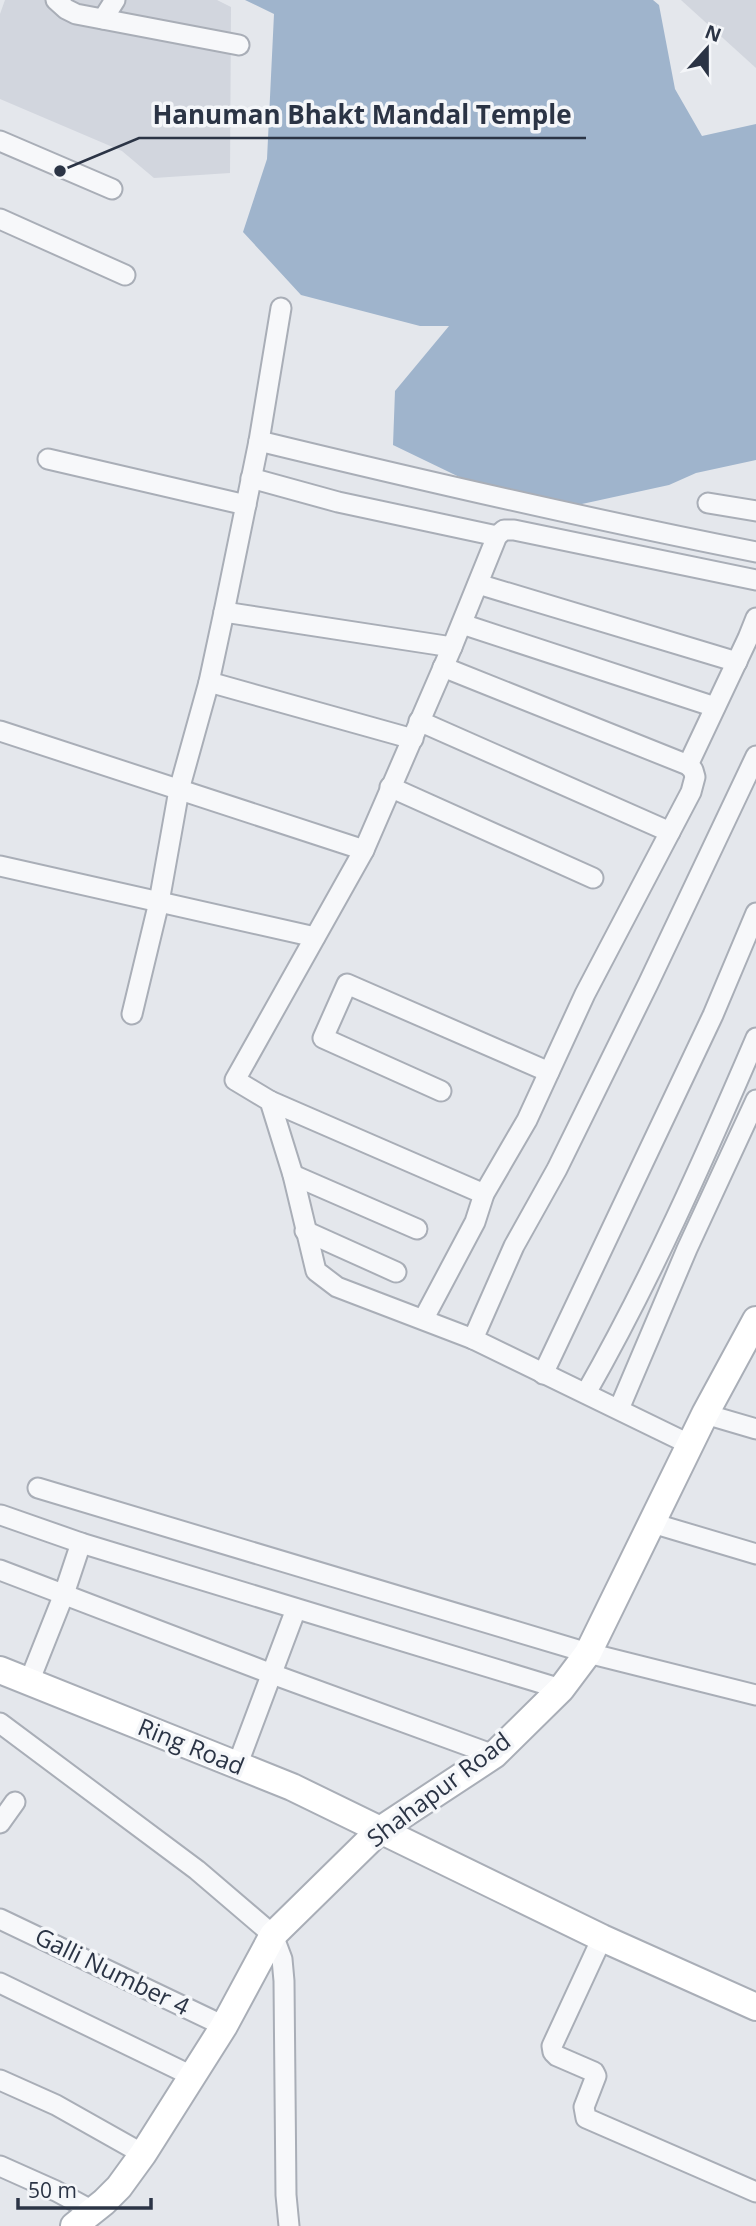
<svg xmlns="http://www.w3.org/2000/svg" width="756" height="2226" viewBox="0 0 756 2226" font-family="'Open Sans',sans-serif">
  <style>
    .built { fill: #d2d6de }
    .water { fill: #9fb4cc }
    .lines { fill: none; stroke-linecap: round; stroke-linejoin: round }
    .minor-casing { stroke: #a9aeb7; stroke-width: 23 }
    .secondary-casing { stroke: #a9aeb7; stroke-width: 30 }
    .minor { stroke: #f7f8fa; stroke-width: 19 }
    .secondary { stroke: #fff; stroke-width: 26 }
    .labels { text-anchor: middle; stroke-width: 7; stroke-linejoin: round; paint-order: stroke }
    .street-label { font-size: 24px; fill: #2b3445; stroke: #f4f6f9 }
    .leader { fill: none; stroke: #2b3445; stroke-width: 2.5 }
    .callout-dot { fill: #2b3445; stroke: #f4f6f9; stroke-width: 2.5 }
    .callout-label { font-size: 26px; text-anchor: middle; font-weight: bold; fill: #2b3445; stroke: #f4f6f9; stroke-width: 7; stroke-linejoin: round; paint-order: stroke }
  </style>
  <rect width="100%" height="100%" fill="#e4e7ec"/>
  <g class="built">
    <path d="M5 0H217L231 7 230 173 154 178 122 151 0 99V14Z"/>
    <path d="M681 0H756V68Z"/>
  </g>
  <path class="water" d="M245 0H653L659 5 675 89 702 136 756 124V460L696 473 669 485 559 509 478 486 393 445 395 391 449 326H420L301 295 243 232 267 159 274 14Z"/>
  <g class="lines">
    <g class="minor-casing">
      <g id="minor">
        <path d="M56 0 66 9 76 14 239 45"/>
        <path d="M103 19 115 0"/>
        <path d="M0 141 112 189"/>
        <path d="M0 219 125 275"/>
        <path d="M259 441C424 481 589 519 756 552"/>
        <path d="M48 459 246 505"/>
        <path d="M251 478 338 502 497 536"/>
        <path d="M708 503 756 511"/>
        <path d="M478 584 737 662"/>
        <path d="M224 612 452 647"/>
        <path d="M462 624 715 707"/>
        <path d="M209 682 413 739"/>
        <path d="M419 721 670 832"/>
        <path d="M0 731 364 850"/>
        <path d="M688 765 748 638 756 618"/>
        <path d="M390 787 593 878"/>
        <path d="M0 866 315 937"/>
        <path d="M132 1014 159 902 179 790 209 682 224 612 259 441 281 308"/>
        <path d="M441 1091 323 1038 347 984 549 1072"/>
        <path d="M270 1101 484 1194"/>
        <path d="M293 1175 417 1229"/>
        <path d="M305 1231 396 1272"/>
        <path d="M424 1318 475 1222 484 1194 527 1120 585 994 691 792 695 777 693 770 688 765 443 667"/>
        <path d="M473 1339 514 1246 557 1169 648 984 756 756"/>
        <path d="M543 1374 713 1015 756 913"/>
        <path d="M586 1393C651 1279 704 1159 756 1038"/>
        <path d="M619 1409 687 1249 756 1100"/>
        <path d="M705 1414 756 1429"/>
        <path d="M691 1445 473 1339 337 1287 316 1271 293 1175 270 1101 235 1080 364 850 452 647 497 536 504 530H514L756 580"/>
        <path d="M38 1488 588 1653 756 1695"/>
        <path d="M1 1515 81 1543 561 1689"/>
        <path d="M652 1523 756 1554"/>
        <path d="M0 1570 272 1674 494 1755"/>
        <path d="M29 1682 64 1594 81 1543"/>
        <path d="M0 1723 197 1870 273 1935 282 1959 284 1981 286 2195 289 2226"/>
        <path d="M237 1766 296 1609"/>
        <path d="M0 1823 15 1802"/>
        <path d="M0 1919 224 2026"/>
        <path d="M602 1938 552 2046 553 2052 557 2056 594 2072 596 2076 584 2107 586 2118 756 2192"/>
        <path d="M0 1983 192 2076"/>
        <path d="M0 2080 56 2105 143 2154"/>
        <path d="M0 2166 56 2191 93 2211"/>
      </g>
    </g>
    <g class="secondary-casing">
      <g id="secondary">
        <path d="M0 1670 292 1787 602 1938 756 2007"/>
        <path d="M74 2226 104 2202 119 2187 143 2154 224 2026 273 1935 380 1830 494 1755 561 1689 588 1653 705 1414 756 1320"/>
      </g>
    </g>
    <use href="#minor" class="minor"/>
    <use href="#secondary" class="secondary"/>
  </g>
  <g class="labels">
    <g class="street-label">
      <text transform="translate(191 1747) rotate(22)" y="8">Ring Road</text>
      <text transform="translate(439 1790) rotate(-37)" y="8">Shahapur Road</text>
      <text transform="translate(112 1972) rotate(26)" y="8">Galli Number 4</text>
    </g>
  </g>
  <path class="leader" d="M60 171L139 138H586"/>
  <circle class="callout-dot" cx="60" cy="171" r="7"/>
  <g class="callout-label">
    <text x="362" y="124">Hanuman Bhakt Mandal Temple</text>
  </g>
  <g transform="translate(707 49) rotate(21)" stroke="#f4f6f9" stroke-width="5" paint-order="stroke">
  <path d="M0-5L12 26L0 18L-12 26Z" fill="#2b3445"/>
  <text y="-10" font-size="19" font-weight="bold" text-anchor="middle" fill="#2b3445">N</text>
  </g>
  <path d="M18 2198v10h133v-10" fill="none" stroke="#2b3445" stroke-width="3.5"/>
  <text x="28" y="2198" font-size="21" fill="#2b3445" stroke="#f4f6f9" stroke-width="5" paint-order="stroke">50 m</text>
</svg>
